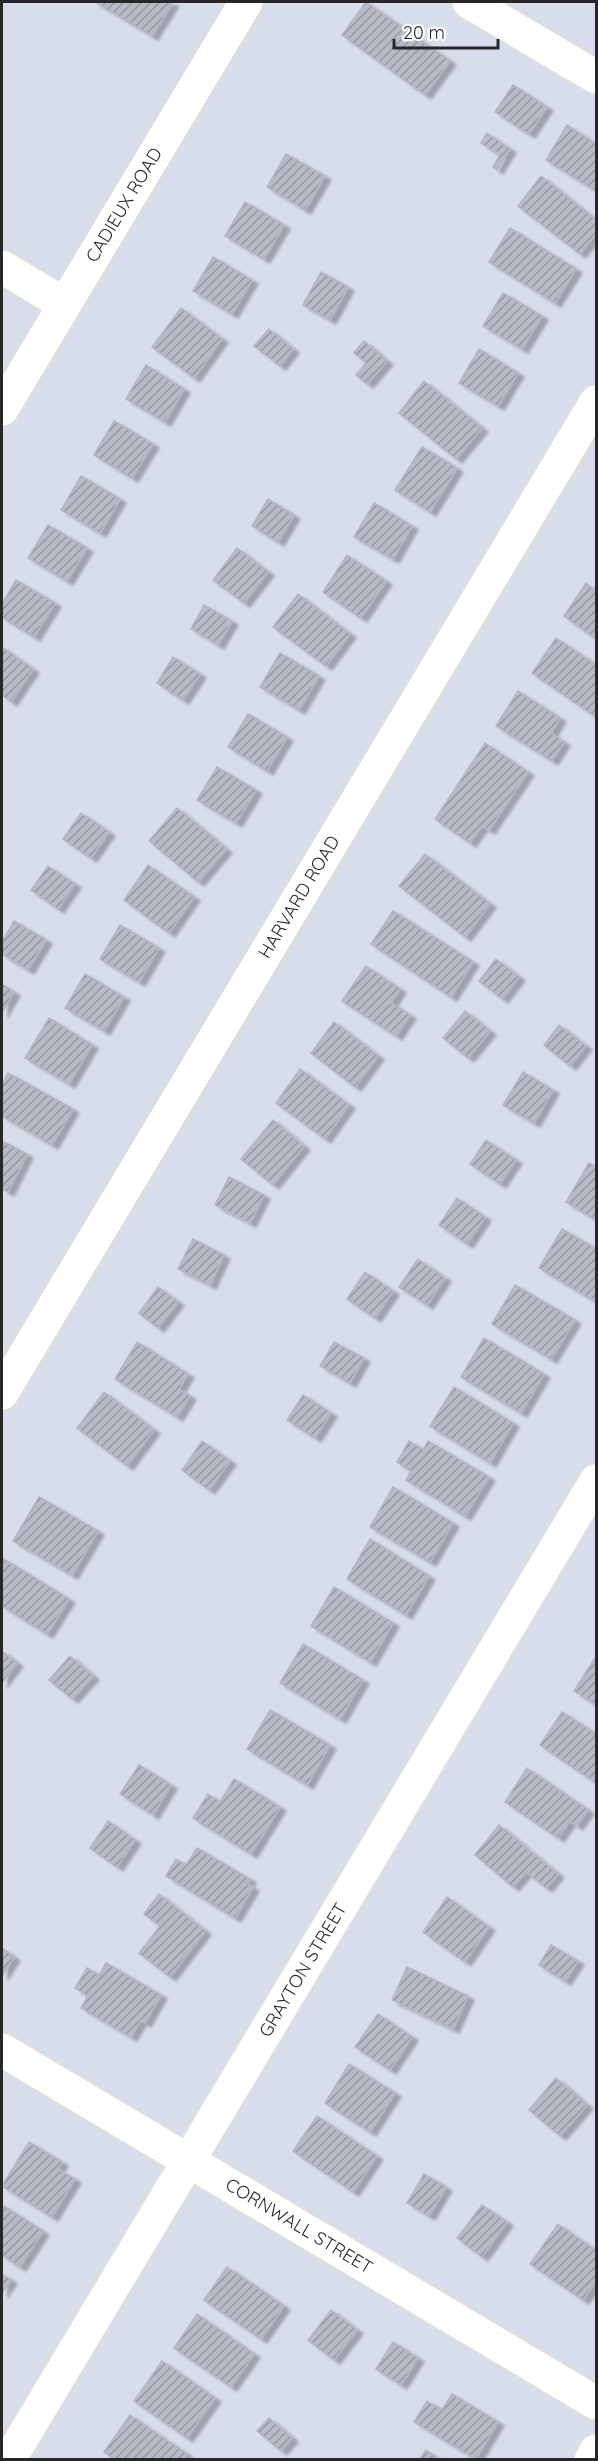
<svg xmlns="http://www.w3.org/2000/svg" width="598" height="2461" viewBox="0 0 598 2461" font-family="Quicksand,sans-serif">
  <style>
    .building { fill: url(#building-hatch); stroke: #b2b6c5; stroke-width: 1.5; filter: url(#shadow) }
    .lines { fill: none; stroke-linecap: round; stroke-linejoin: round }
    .minor-casing { stroke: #e1e1ce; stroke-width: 36 }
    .tertiary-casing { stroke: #e1e1ce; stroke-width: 36 }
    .minor { stroke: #fff; stroke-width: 33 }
    .tertiary { stroke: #fff; stroke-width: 33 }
    .labels { text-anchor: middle; stroke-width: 5; stroke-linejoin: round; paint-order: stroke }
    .street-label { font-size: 18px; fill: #272727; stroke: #fff }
  </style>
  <defs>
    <pattern id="building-hatch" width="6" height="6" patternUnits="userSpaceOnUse" patternTransform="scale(1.5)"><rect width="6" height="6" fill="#b7bbc5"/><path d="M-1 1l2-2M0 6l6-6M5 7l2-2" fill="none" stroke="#9598a0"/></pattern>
    <filter id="shadow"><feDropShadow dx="6" dy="4" stdDeviation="1.5" flood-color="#0004"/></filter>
  </defs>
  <rect width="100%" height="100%" fill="#d8ddeb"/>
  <g class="building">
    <path d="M95 2H173L152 36Z"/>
    <path d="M366 2 450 61 425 95 342 35Z"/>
    <path d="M513 85 547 107 529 134 495 112Z"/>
    <path d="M567 125 596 144V191L546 160Z"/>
    <path d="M487 133 510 149 497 170 493 167 500 155 481 143Z"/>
    <path d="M286 154 325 176 305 210 267 187Z"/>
    <path d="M541 176 596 220V233L580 254 518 206Z"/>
    <path d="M245 202 284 225 264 259 225 236Z"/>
    <path d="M510 228 576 269 555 303 489 262Z"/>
    <path d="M213 257 252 280 232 314 193 291Z"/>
    <path d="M321 272 348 287 330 320 303 305Z"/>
    <path d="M503 293 542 316 522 349 483 326Z"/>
    <path d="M181 308 222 339 194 378 152 347Z"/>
    <path d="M269 329 293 349 280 366 254 346Z"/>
    <path d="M364 341 387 361 367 384 356 375 366 363 354 353Z"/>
    <path d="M479 349 518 373 498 406 459 383Z"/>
    <path d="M146 365 184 389 165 422 126 399Z"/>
    <path d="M424 381 482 428 456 459 399 413Z"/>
    <path d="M114 421 153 444 132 478 94 455Z"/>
    <path d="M422 447 457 468 430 512 395 490Z"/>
    <path d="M81 476 120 499 100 533 61 510Z"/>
    <path d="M268 499 294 515 278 542 252 526Z"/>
    <path d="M374 503 412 526 393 559 354 537Z"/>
    <path d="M48 525 87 548 67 581 28 558Z"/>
    <path d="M237 548 268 572 244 603 213 580Z"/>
    <path d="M347 555 386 581 361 618 323 592Z"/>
    <path d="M16 580 55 603 34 637 2 617V604Z"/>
    <path d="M586 583 596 591V639L564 616Z"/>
    <path d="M298 594 350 634 326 666 273 627Z"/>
    <path d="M204 605 232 621 218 645 191 629Z"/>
    <path d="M556 638 596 665V717L532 673Z"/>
    <path d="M2 647 33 669 11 702 2 695Z"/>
    <path d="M280 653 319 676 299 710 260 687Z"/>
    <path d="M173 657 200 674 183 700 157 683Z"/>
    <path d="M518 691 560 718 551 733 564 742 552 761 496 726Z"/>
    <path d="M248 714 287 737 267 771 228 747Z"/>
    <path d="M485 743 528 772 489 830 482 826 470 843 435 819Z"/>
    <path d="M217 767 256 790 236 823 197 800Z"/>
    <path d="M177 808 226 849 198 882 149 841Z"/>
    <path d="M81 813 109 832 91 858 63 839Z"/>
    <path d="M425 854 490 904 465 937 399 886Z"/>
    <path d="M148 865 194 897 169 933 124 900Z"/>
    <path d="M48 866 75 884 58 909 31 890Z"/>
    <path d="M393 911 473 962 451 997 371 944Z"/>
    <path d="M14 921 46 940 28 970 2 954V942Z"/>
    <path d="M120 925 159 948 139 982 100 959Z"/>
    <path d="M496 959 519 977 502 999 479 981Z"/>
    <path d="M366 966 400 989 391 1003 410 1015 396 1036 342 1001Z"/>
    <path d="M85 974 124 997 104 1031 65 1008Z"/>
    <path d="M2 984 14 992 2 1013Z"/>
    <path d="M465 1011 490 1031 468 1058 443 1038Z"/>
    <path d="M49 1018 92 1045 69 1084 25 1058Z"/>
    <path d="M334 1022 378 1056 355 1087 311 1053Z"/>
    <path d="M559 1025 586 1046 570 1066 544 1045Z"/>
    <path d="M300 1069 349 1105 325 1139 276 1103Z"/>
    <path d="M523 1072 553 1090 534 1123 503 1105Z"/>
    <path d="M8 1073 73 1109 52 1145 2 1116V1085Z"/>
    <path d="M273 1120 304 1146 273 1185 241 1159Z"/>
    <path d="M486 1140 516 1160 500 1184 470 1164Z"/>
    <path d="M2 1141 27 1154 8 1192 2 1189Z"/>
    <path d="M589 1163 596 1167V1220L566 1202Z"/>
    <path d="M229 1177 264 1195 250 1223 215 1205Z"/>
    <path d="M457 1198 485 1217 467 1244 439 1225Z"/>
    <path d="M562 1229 596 1249V1302L539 1268Z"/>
    <path d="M193 1239 224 1255 210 1285 178 1269Z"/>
    <path d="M418 1259 445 1278 427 1305 399 1287Z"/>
    <path d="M365 1272 393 1291 375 1318 347 1299Z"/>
    <path d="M515 1285 575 1320 551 1359 492 1324Z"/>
    <path d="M158 1287 178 1302 158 1328 139 1313Z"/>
    <path d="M484 1338 544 1374 521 1413 461 1377Z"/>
    <path d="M137 1342 188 1374 179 1389 190 1396 177 1417 115 1379Z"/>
    <path d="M334 1342 364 1358 350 1383 320 1366Z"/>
    <path d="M454 1387 513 1423 490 1463 430 1426Z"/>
    <path d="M104 1392 154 1430 127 1466 77 1428Z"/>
    <path d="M303 1395 331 1413 315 1438 287 1420Z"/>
    <path d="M202 1441 230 1461 209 1490 182 1470Z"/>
    <path d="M409 1441 423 1450 428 1441 489 1477 465 1516 406 1480 411 1471 397 1462Z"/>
    <path d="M393 1487 453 1523 430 1562 370 1527Z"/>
    <path d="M39 1497 98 1531 72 1575 13 1541Z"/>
    <path d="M370 1539 429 1576 406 1615 347 1579Z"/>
    <path d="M2 1558 69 1599 47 1634 2 1606Z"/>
    <path d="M334 1587 393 1623 370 1662 311 1626Z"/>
    <path d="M303 1644 363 1680 340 1719 280 1683Z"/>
    <path d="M2 1651 17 1663 2 1683Z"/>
    <path d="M70 1656 93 1676 72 1699 49 1680Z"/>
    <path d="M596 1656V1705L574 1691Z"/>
    <path d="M270 1710 330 1745 307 1785 247 1749Z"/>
    <path d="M562 1712 596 1734V1783L540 1745Z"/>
    <path d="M139 1765 171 1785 153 1815 120 1794Z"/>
    <path d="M527 1768 588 1810 577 1826 570 1821 558 1838 505 1802Z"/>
    <path d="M234 1779 280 1807 251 1854 193 1818 208 1794 220 1802Z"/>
    <path d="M108 1821 135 1840 117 1867 90 1848Z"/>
    <path d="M499 1825 558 1874 546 1888 526 1872 513 1887 475 1855Z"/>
    <path d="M197 1848 250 1879 247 1884 253 1887 235 1918 166 1876 176 1859 186 1865Z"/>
    <path d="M159 1894 205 1931 170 1977 139 1953 160 1926 144 1914Z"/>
    <path d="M447 1897 489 1927 465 1962 423 1932Z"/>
    <path d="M551 1945 578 1961 565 1981 539 1965Z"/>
    <path d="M2 1948 14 1957 2 1976Z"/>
    <path d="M106 1963 161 1995 145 2023 141 2020 131 2037 81 2008 88 1996 75 1988 87 1968 99 1975Z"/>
    <path d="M407 1967 468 1996 453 2029 392 2000Z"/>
    <path d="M378 2014 412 2037 390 2070 355 2047Z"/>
    <path d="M349 2064 395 2093 370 2132 325 2103Z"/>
    <path d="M556 2078 587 2105 560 2136 529 2110Z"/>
    <path d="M317 2116 377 2156 353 2192 293 2151Z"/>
    <path d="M29 2142 62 2162 58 2169 75 2179 52 2217 2 2186Z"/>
    <path d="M424 2174 446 2187 429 2216 407 2203Z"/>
    <path d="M2 2205 43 2231 20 2267 2 2255Z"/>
    <path d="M482 2205 507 2222 482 2257 457 2238Z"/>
    <path d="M558 2224 596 2251V2281L583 2300 530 2264Z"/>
    <path d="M227 2267 284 2306 261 2339 204 2300Z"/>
    <path d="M2 2274 11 2280 2 2293Z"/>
    <path d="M331 2310 357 2330 334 2360 308 2340Z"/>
    <path d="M197 2314 254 2354 231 2387 174 2348Z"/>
    <path d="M393 2342 418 2358 401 2385 376 2369Z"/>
    <path d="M162 2361 215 2398 187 2438 134 2401Z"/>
    <path d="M452 2394 498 2422 476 2459 414 2422 427 2401 442 2410Z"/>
    <path d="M130 2415 187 2454 183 2460H115L104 2452Z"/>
    <path d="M269 2418 292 2438 281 2451 257 2431Z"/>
    <path d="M426 2450 440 2460H419Z"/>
  </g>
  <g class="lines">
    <g class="minor-casing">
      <g id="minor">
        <path d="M469 2 596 77"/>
        <path d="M2 267 64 304"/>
        <path d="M2 1393 596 402"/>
        <path d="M2 2050 596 2403"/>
        <path d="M9 2460 596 1481"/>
        <path d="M591 2460 596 2451"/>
      </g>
    </g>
    <g class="tertiary-casing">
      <path id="tertiary" d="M2 409 246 2"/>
    </g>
    <use href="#minor" class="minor"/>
    <use href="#tertiary" class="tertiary"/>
  </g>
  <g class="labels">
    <g class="street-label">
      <text transform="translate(124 205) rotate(-59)" y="6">CADIEUX ROAD</text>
      <text transform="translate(299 897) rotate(-59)" y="6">HARVARD ROAD</text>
      <text transform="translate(303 1970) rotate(-59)" y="6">GRAYTON STREET</text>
      <text transform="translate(299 2226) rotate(31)" y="6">CORNWALL STREET</text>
    </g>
  </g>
  <rect width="598" height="2461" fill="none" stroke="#272727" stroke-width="6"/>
  <path d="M394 39v9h104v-9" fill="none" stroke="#272727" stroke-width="3"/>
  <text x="403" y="39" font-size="18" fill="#272727" stroke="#ffffff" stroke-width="4.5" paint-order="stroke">20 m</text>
</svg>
